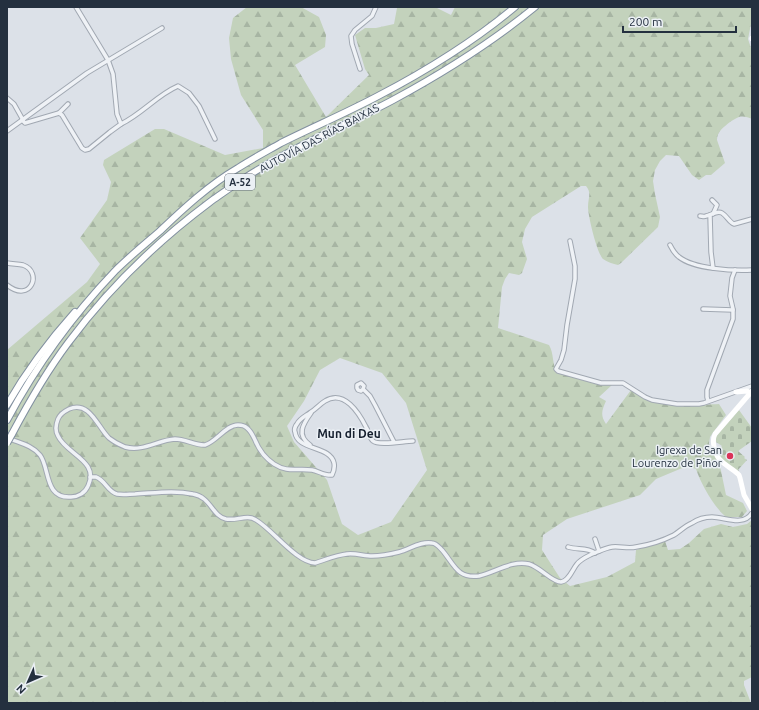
<svg xmlns="http://www.w3.org/2000/svg" width="759" height="710" viewBox="0 0 759 710" font-family="Ubuntu,sans-serif">
  <style>
    .forest { fill: url(#forest-firs); fill-rule: evenodd }
    .cemetery { fill: url(#cemetery-stones) }
    .lines { fill: none; stroke-linecap: round; stroke-linejoin: round }
    .street-casing { stroke: #a1a8b2; stroke-width: 5.5 }
    .highway-casing { stroke: #8290a0; stroke-width: 8 }
    .street { stroke: #eff2f6; stroke-width: 3.5 }
    .secondary { stroke: #fff; stroke-width: 5 }
    .highway { stroke: #fff; stroke-width: 6 }
    .highway-bridge-casing { stroke: #8290a0; stroke-width: 8; stroke-linecap: butt }
    .highway-bridge { stroke: #fff; stroke-width: 6 }
    .poi-dot { fill: #db3358; stroke: #ebf0f5; stroke-width: 1.5 }
    .labels { text-anchor: middle; stroke-width: 3; stroke-linejoin: round; paint-order: stroke }
    .shield { fill: #ebf0f5; stroke: #606a76; stroke-width: 1 }
    .shield-label { font-size: 10px; font-weight: bold; fill: #24303f }
    .street-label { font-size: 11px; fill: #24303f; stroke: #ebf0f5 }
    .poi-label { font-size: 11px; fill: #24303f; stroke: #ebf0f5; text-anchor: end }
    .neighbourhood-label { font-size: 12px; font-weight: bold; fill: #172130; stroke: #ebf0f5 }
  </style>
  <defs>
    <pattern id="forest-firs" width="22" height="20" patternUnits="userSpaceOnUse"><rect width="22" height="20" fill="#c3d2bc"/><path d="M5 1l3.5 6h-7zM16 11l3.5 6h-7z" fill="#a7b5a3"/></pattern>
    <pattern id="cemetery-stones" width="16" height="16" patternUnits="userSpaceOnUse"><rect width="16" height="16" fill="#c3d2bc"/><path d="M2 7V4a2 2 0 0 1 4 0v3zM10 15v-3a2 2 0 0 1 4 0v3z" fill="#a7b5a3"/></pattern>
  </defs>
  <rect width="100%" height="100%" fill="#dce1e8"/>
  <path class="forest" d="M247 7H301L319 17 326 35 325 47 295 65 326 117 369 75 365 69 355 35 365 28H376L394 24 397 8 394 7H435L451 15 455 7H752V19L748 39 752 51V119C748 117 743 116 739 117 736 118 733 120 730 122 724 127 717 131 717 140L725 163 711 175H706L699 180 692 175 679 156 666 155 660 161 655 170 653 181 655 194 660 217 658 227 621 263 618 265C613 264 607 262 603 259 597 253 588 216 588 207 588 198 592 193 586 186H581L532 217 525 229 522 242 527 259 522 273 519 275 509 273 505 279 502 287 498 328 549 345C554 353 552 364 557 373L596 383 612 385 599 397 606 401C602 410 600 415 606 424L631 390C635 393 640 396 644 399 661 407 699 405 719 404L726 415 712 434 710 437 709 444 720 466 726 495 743 503 747 511 742 517H726C714 507 701 484 696 469L687 466 656 479 640 495 567 519 543 535 542 550 560 578 570 586 607 577 635 562 636 550 665 541 668 550 680 549 689 543 704 529 721 524 733 527 747 524 752 520V677L744 681V685L751 703H7V350L87 282 100 264 80 238 107 200 111 182 103 165 104 160 155 129H164L225 155 263 148V130L241 95 231 59 229 38 233 18ZM340 358 382 373 406 403 427 470 391 522 358 535 342 524 327 480 294 442 287 426 304 401 320 370Z"/>
  <path class="cemetery" d="M739 410 752 428V441L738 451 745 457 744 458 747 460 738 470 739 471 738 472 719 457 718 451 722 446 716 442V436Z"/>
  <g class="lines">
    <g class="street-casing">
      <g id="street">
        <path d="M76 7 108 60 113 74 117 114 121 124C142 114 157 95 178 86L189 93 199 106 215 139"/>
        <path d="M360 69 352 44 351 36 355 30 372 16 376 7"/>
        <path d="M7 98 14 104 23 120"/>
        <path d="M59 113 68 104"/>
        <path d="M22 120 25 123 59 113 62 115 82 148 85 150 89 149 110 132 121 124"/>
        <path d="M7 131 87 73 162 28"/>
        <path d="M712 200 717 205 713 214"/>
        <path d="M710 215 711 252 713 268"/>
        <path d="M700 216C702 216 704 217 706 216 712 215 717 210 722 213 727 216 729 222 734 224L752 219"/>
        <path d="M570 241 575 266V279L567 325 564 350 561 360 557 367 556 369 558 371 601 383H623L645 397 652 400 677 404H699L704 403 752 386"/>
        <path d="M670 245C672 249 675 254 679 257 694 269 733 271 752 270"/>
        <path d="M7 263C12 264 18 264 23 265 43 272 31 304 7 285"/>
        <path d="M703 309 733 310"/>
        <path d="M363 389 361 391 358 390 357 388V385L361 383 364 386 363 389 370 396 375 405 394 442"/>
        <path d="M708 401 707 397V390L733 319V309L730 296 732 278 735 270"/>
        <path d="M8 438C19 443 32 445 40 455 50 468 44 499 71 497 78 497 85 493 88 486 100 461 66 454 58 436 55 431 56 424 58 419 60 414 65 411 69 409 90 400 98 428 109 438 114 442 120 445 125 447 143 452 158 440 175 439 185 439 197 446 205 445 216 442 226 425 238 425 241 425 245 426 247 428 251 431 253 436 255 440 259 450 265 458 274 464 288 473 296 468 312 470 318 471 325 476 332 475 334 471 335 468 334 463 330 445 297 451 295 432 294 430 295 426 297 424 300 418 306 416 311 412 316 409 320 404 325 401 344 389 359 413 366 427 369 431 369 438 373 441 379 446 404 441 413 441"/>
        <path d="M310 445C296 435 303 424 311 413"/>
        <path d="M90 477C92 477 94 477 96 477 105 480 108 492 117 494 123 495 130 494 135 494 155 493 174 490 193 494 211 497 212 516 226 519 237 521 247 514 256 520 273 530 296 562 315 563 325 560 336 555 347 554 356 553 364 556 372 556 381 556 391 554 399 552 410 549 421 541 432 543 436 543 439 547 442 550 454 564 457 579 479 576 496 572 512 560 529 564 540 567 552 582 561 582 569 581 572 570 577 564 581 559 586 557 592 554 598 552 605 548 612 547 620 546 628 549 636 547 649 545 662 541 674 535 680 531 685 526 692 523 698 519 705 517 712 517 725 517 743 527 752 513"/>
        <path d="M595 539 599 551"/>
        <path d="M568 547C577 550 587 547 595 553"/>
      </g>
    </g>
    <g class="highway-casing">
      <g id="highway">
        <path d="M7 405C26 372 49 341 75 312"/>
        <path d="M7 420C36 366 73 315 115 271 129 257 145 244 160 231 184 208 209 185 238 168 252 159 267 151 281 143 313 127 346 113 378 96 426 71 473 42 515 7"/>
        <path d="M12 434C29 402 47 371 68 343 109 288 155 243 210 202 227 190 243 178 261 168 304 142 350 123 393 100 443 73 491 43 535 7"/>
      </g>
    </g>
    <use href="#street" class="street"/>
    <g class="secondary">
      <path d="M752 38V39"/>
      <path d="M752 391 715 434C713 438 713 442 714 446 716 463 729 465 739 475L740 478 744 495 752 509"/>
      <path d="M736 392 747 391 751 393"/>
    </g>
    <use href="#highway" class="highway"/>
    <g class="highway-bridge-casing">
      <path id="highway-bridge" d="M7 443 12 434"/>
    </g>
    <use href="#highway-bridge" class="highway-bridge"/>
  </g>
  <circle class="poi-dot" cx="730" cy="456" r="4"/>
  <g class="labels">
    <rect class="shield" x="225" y="174" width="30" height="16" rx="3"/>
    <g class="shield-label">
      <text x="240" y="186">A-52</text>
    </g>
    <g class="street-label">
      <text transform="translate(319 138) rotate(-28)" y="4">AUTOVÍA DAS RÍAS BAIXAS</text>
    </g>
    <g class="poi-label">
      <text x="722" y="454">Igrexa de San<tspan x="722" dy="13">Lourenzo de Piñor</tspan></text>
    </g>
    <g class="neighbourhood-label">
      <text x="349" y="438">Mun di Deu</text>
    </g>
  </g>
  <rect width="759" height="710" fill="none" stroke="#24303f" stroke-width="16"/>
  <g transform="translate(28 682) rotate(225)" stroke="#ebf0f5" stroke-width="3" paint-order="stroke">
  <path d="M0-3L7 15L0 10L-7 15Z" fill="#24303f"/>
  <text y="-6" font-size="11" font-weight="bold" text-anchor="middle" fill="#24303f">N</text>
  </g>
  <path d="M623 26v6h113v-6" fill="none" stroke="#24303f" stroke-width="2"/>
  <text x="629" y="26" font-size="12" fill="#24303f" stroke="#ebf0f5" stroke-width="3" paint-order="stroke">200 m</text>
</svg>
